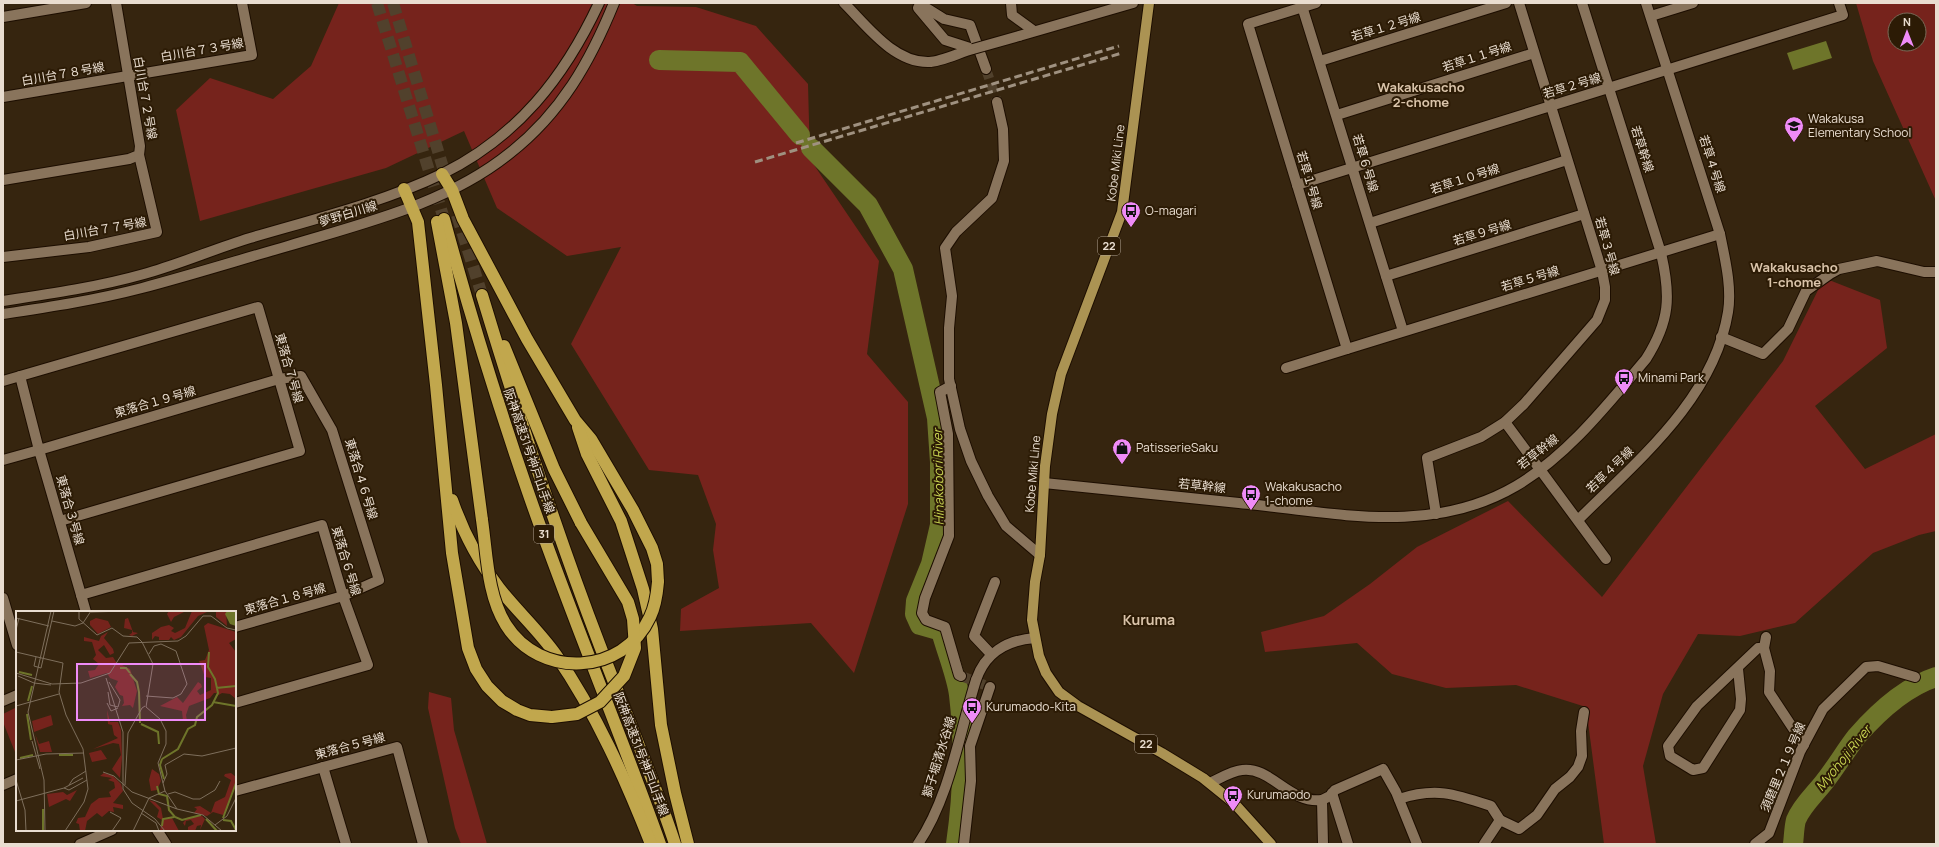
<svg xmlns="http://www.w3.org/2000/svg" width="1939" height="847" viewBox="0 0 1939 847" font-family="Manrope,'Noto Sans JP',sans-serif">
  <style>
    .green { fill: #76231c; fill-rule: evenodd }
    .water { fill: #6e752a }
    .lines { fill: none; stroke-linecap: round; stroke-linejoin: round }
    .river { stroke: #6e752a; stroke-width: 20 }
    .minor-tunnel { stroke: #51412c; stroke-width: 10; stroke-dasharray: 10 5; stroke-linecap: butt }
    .highway-tunnel { stroke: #51412c; stroke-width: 12; stroke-dasharray: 12 6; stroke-linecap: butt }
    .minor-casing { stroke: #1d0e00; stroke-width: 12 }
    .major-casing { stroke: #1d0e00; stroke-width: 12 }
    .highway-casing { stroke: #1d0e00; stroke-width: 14 }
    .minor { stroke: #89745c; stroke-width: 10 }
    .major { stroke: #ab9353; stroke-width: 10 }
    .highway { stroke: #c1a74d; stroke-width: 12 }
    .rail { stroke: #9f9180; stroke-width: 3; stroke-dasharray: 8 4; stroke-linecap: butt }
    .minor-bridge-casing { stroke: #1d0e00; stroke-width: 12; stroke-linecap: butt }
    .highway-bridge-casing { stroke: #1d0e00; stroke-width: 14; stroke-linecap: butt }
    .minor-bridge { stroke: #89745c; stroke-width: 10 }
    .highway-bridge { stroke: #c1a74d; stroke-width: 12 }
    .labels { text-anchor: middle; stroke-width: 4; stroke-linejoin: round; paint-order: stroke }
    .shield { fill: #2c1b05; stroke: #b0a393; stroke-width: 1 }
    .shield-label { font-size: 11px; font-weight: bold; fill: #e9ddd0 }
    .street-label { font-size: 12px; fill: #e9ddd0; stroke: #2c1b05 }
    .poi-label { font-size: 12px; fill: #e9ddd0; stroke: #2c1b05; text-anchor: start }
    .neighbourhood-label { font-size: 13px; font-weight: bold; fill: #dac4aa; stroke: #2c1b05 }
    .water-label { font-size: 13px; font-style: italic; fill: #c9d552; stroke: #2c1b05 }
    .quarter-label { font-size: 14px; font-weight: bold; fill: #dac4aa; stroke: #2c1b05 }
    .inset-river { fill: none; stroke: #6e752a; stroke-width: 2 }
    .inset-road { fill: none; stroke: #7e6f5c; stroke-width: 1 }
    .view { fill: #ef8bf7; fill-opacity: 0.15; stroke: #ef8bf7; stroke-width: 2 }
    .inset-edge { fill: none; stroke: #e9ddd0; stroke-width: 2 }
  </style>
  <rect width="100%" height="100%" fill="#36250f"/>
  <g class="green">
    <path d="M339 3H632L637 6 696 7 756 26 808 84 810 159 879 261 867 354 908 402V504L854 673 811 623 680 631 681 609 719 588 713 550 716 524 698 475 649 470 571 344 621 247 567 256 497 208 464 131 386 168 200 221 176 110 210 78 273 99 311 66Z"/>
    <path d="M1856 3H1936V201L1873 61ZM1895 20H1919V44H1895Z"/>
    <path d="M1824 278 1880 300 1887 348 1815 406 1865 469 1936 434V531L1919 535 1873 553 1795 623 1740 636 1698 634 1663 694 1643 766 1656 844H1604L1586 707 1516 685 1446 688 1392 674 1357 643 1265 652 1261 632 1324 616 1370 584 1417 547 1508 501 1602 597 1783 361Z"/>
    <path d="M429 692 451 698 454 730 487 844H461L455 828 428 708Z"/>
    <path d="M17 707V757L3 722V714Z"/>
  </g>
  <path class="water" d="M1826 41 1832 58 1793 70 1787 53Z"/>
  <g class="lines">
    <g class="river">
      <path d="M659 60 740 62 800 135"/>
      <path d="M811 148 868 205 903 269 937 418 940 462V525L931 564 916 601 915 614 920 625 941 631C946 650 957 677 959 695 965 745 963 795 956 844"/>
      <path d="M1793 844C1794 837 1794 827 1796 820 1802 805 1816 793 1825 781 1836 767 1846 750 1857 736 1878 712 1905 687 1936 677"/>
    </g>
    <g class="minor-tunnel">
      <path d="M986 69 997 102"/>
      <path d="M961 676 990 687"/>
    </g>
    <g class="highway-tunnel">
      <path d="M377 3 444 219"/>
      <path d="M393 3 448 184"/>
      <path d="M457 215 482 295"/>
    </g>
    <g class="minor-casing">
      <g id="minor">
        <path d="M844 3C867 26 894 63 929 62 941 62 961 52 973 49L945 40 918 8 920 4 944 19 970 25 986 69"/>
        <path d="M1011 3 1012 15 1034 31"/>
        <path d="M1301 3 1403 331"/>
        <path d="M1651 16 1693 3"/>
        <path d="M3 17 86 3"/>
        <path d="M1019 36 1133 3"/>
        <path d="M1320 61 1506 3"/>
        <path d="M3 97 252 55 242 3"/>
        <path d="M997 102 1003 129 1004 161 992 198 956 232 945 248 952 296 949 328V379L960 429 971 461 988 496 1006 526 1040 555"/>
        <path d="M1337 115 1534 53"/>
        <path d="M3 180 129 159 139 155 140 146 116 3"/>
        <path d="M1297 185 1843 15 1839 3"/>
        <path d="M1370 223 1567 160"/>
        <path d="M3 257 89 247 157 232 139 155"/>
        <path d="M1386 276 1584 214"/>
        <path d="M3 301C50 294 98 287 144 274 180 264 214 249 250 238 311 220 384 202 442 174 517 137 564 78 599 3"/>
        <path d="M3 314C50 307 96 300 142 288 191 275 239 260 288 246 364 223 447 204 510 153 561 113 590 62 614 3"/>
        <path d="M1721 337 1763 354 1788 329 1806 291 1830 274 1839 269 1877 261 1924 272H1936"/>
        <path d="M1347 349 1720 234"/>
        <path d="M1286 368 1347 349 1248 24 1316 3"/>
        <path d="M20 376 39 450 279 379 301 376 332 430 379 580 343 596 235 627"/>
        <path d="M3 381 258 307 300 451 60 521"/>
        <path d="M951 386 940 392 948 434 949 536 925 598 922 613 926 620 945 627 959 675 961 676"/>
        <path d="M1505 422 1606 559"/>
        <path d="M3 460 39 450 86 612"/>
        <path d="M1044 483C1109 490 1174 496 1239 503 1333 512 1429 537 1516 486 1568 455 1607 405 1646 359 1670 321 1671 296 1661 253L1582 3"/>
        <path d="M1436 514 1427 458 1481 437 1505 422 1524 404 1597 320 1605 300V287L1602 271 1519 3"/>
        <path d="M1578 520C1637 461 1714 399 1728 312 1732 287 1725 259 1720 234L1646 3"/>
        <path d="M81 595 322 525 343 596 368 665 235 703"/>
        <path d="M3 598 17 645"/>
        <path d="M1766 637 1764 648 1770 671 1769 692 1804 745"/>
        <path d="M991 654 974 636 995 582"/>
        <path d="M1738 669 1741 699 1740 710 1703 768 1693 770 1670 756 1668 746 1697 706 1758 648H1764"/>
        <path d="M976 680C985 653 1007 640 1035 638"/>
        <path d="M3 701 17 695"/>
        <path d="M323 767 346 844"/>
        <path d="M1210 783C1219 779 1231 771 1242 770 1271 766 1289 804 1322 800L1323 844"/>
        <path d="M3 785 17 779"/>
        <path d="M235 791 397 747 423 844"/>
        <path d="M1332 793 1348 844"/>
        <path d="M1399 799C1436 787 1455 794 1491 806L1500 820 1484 844"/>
        <path d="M1322 800 1330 796 1335 790 1383 769 1396 792 1417 844"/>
        <path d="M1500 820 1519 829 1537 815 1555 789 1570 777 1578 767 1582 756 1581 731 1584 712"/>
        <path d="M157 830 166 844"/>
        <path d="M80 844 112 830"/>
        <path d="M964 844 971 781 970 746 990 687"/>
        <path d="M1755 844 1769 833 1800 752 1823 709 1866 667 1878 666 1915 677"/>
      </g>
    </g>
    <g class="major-casing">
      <path id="major" d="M1149 3 1122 212 1061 374 1052 414 1045 466 1040 555 1035 582 1032 620 1039 656 1046 673 1059 692 1078 706 1162 753 1203 778 1234 803 1271 844"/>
    </g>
    <g class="highway-casing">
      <g id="highway">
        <path d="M442 174 452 190 463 219 527 339 575 420 591 439 633 510 652 548 657 564 658 582"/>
        <path d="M404 189 418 222 436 385 452 553 468 648 476 669 487 686 502 701 517 710 530 715 552 717"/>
        <path d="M444 219C469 311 497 402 528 492 569 611 618 726 660 844"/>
        <path d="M437 222 456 323 482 520"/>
        <path d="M482 295C518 414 556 531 600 646 625 712 653 777 675 844"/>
        <path d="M504 346 554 469 581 523"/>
        <path d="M578 427 587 454 621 521 643 589 652 629 661 725 675 793 688 844"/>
        <path d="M452 500C463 532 478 561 499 588 517 611 539 631 556 655 596 713 625 778 651 844"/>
      </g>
    </g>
    <use href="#minor" class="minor"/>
    <use href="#major" class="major"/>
    <use href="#highway" class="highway"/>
    <g class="rail">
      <path d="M796 143 1119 46"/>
      <path d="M755 162 1122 53"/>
    </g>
    <g class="minor-bridge-casing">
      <g id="minor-bridge">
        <path d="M973 49 1019 36"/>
        <path d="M918 844C950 796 959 734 976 680"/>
      </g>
    </g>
    <g class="highway-bridge-casing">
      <g id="highway-bridge">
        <path d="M482 520C487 554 487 595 506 625 540 679 623 676 650 617 655 607 657 594 658 582"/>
        <path d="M552 717 577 714 600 702 624 676 635 648 633 619 628 602 581 523"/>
      </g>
    </g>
    <use href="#minor-bridge" class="minor-bridge"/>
    <use href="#highway-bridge" class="highway-bridge"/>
  </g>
  <defs>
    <g id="school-pin" transform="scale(1)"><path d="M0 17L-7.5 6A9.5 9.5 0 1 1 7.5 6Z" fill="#ef8bf7" stroke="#2c1b05"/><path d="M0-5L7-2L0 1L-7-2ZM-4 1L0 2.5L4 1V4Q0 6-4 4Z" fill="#111"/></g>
    <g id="bus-pin" transform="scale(1)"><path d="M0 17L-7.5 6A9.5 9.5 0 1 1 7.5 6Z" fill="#ef8bf7" stroke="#2c1b05"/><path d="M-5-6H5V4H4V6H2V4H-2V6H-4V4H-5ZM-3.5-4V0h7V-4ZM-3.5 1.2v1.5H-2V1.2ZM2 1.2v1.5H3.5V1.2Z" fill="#111"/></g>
    <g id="shop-pin" transform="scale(1)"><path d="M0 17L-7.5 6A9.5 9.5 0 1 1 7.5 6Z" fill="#ef8bf7" stroke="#2c1b05"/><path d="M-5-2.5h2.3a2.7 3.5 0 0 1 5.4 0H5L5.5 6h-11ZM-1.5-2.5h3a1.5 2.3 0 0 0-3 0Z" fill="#111"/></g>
  </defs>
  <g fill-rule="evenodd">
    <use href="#school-pin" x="1794" y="126"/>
    <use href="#bus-pin" x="1131" y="211"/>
    <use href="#bus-pin" x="1624" y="378"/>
    <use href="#shop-pin" x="1122" y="448"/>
    <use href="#bus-pin" x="1251" y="494"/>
    <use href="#bus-pin" x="972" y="707"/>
    <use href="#bus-pin" x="1233" y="795"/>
  </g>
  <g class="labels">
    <g class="shield">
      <rect x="1098" y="237" width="22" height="18" rx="3"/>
      <rect x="534" y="525" width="20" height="18" rx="3"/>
      <rect x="1135" y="735" width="22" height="18" rx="3"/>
    </g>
    <g class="shield-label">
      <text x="1109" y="250">22</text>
      <text x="544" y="538">31</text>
      <text x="1146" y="748">22</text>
    </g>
    <g class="street-label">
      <text transform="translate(1386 27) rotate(-17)" y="4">若草１２号線</text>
      <text transform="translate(202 50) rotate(-10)" y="4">白川台７３号線</text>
      <text transform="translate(1477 57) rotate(-18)" y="4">若草１１号線</text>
      <text transform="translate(63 74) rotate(-10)" y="4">白川台７８号線</text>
      <text transform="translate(1572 86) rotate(-17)" y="4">若草２号線</text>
      <text transform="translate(145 98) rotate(80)" y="4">白川台７２号線</text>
      <text transform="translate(1642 149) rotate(72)" y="4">若草幹線</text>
      <text transform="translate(1116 163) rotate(-83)" y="4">Kobe Miki Line</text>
      <text transform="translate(1365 163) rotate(73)" y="4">若草６号線</text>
      <text transform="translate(1712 164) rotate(72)" y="4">若草４号線</text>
      <text transform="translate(1465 179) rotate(-18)" y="4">若草１０号線</text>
      <text transform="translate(1309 180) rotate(73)" y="4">若草１号線</text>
      <text transform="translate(348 214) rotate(-17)" y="4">夢野白川線</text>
      <text transform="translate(105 229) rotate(-10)" y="4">白川台７７号線</text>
      <text transform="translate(1482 233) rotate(-17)" y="4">若草９号線</text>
      <text transform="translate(1607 246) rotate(74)" y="4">若草３号線</text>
      <text transform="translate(1530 279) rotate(-17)" y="4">若草５号線</text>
      <text transform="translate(289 368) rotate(74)" y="4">東落合７号線</text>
      <text transform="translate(155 402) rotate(-16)" y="4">東落合１９号線</text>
      <text transform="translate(529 451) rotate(71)" y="4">阪神高速31号神戸山手線</text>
      <text transform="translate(1538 452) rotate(-38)" y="4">若草幹線</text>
      <text transform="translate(1610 470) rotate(-44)" y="4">若草４号線</text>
      <text transform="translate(1033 474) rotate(-85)" y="4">Kobe Miki Line</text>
      <text transform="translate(361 479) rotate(73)" y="4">東落合４６号線</text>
      <text transform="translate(1202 486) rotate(6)" y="4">若草幹線</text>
      <text transform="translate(70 510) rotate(74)" y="4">東落合３号線</text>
      <text transform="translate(346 561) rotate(73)" y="4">東落合６号線</text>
      <text transform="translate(285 599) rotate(-16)" y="4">東落合１８号線</text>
      <text transform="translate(350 746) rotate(-15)" y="4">東落合５号線</text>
      <text transform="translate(641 754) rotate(69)" y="4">阪神高速31号神戸山手線</text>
      <text transform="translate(939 757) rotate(-73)" y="4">獅子堀清水谷線</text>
      <text transform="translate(1783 767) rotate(-67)" y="4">須磨里２１９号線</text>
    </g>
    <g class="poi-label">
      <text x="1808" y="123">Wakakusa<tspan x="1808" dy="14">Elementary School</tspan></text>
      <text x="1145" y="215">O-magari</text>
      <text x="1638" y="382">Minami Park</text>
      <text x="1136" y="452">PatisserieSaku</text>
      <text x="1265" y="491">Wakakusacho<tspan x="1265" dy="14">1-chome</tspan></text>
      <text x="986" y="711">Kurumaodo-Kita</text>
      <text x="1247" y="799">Kurumaodo</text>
    </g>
    <g class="neighbourhood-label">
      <text x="1421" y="92">Wakakusacho<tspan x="1421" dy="15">2-chome</tspan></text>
      <text x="1794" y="272">Wakakusacho<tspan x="1794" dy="15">1-chome</tspan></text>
    </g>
    <g class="water-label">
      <text transform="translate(938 477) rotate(-91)" y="5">Hinakobori River</text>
      <text transform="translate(1843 758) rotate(-51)" y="5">Myohoji River</text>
    </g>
    <g class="quarter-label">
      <text x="1149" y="625">Kuruma</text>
    </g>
  </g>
  <g transform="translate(16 611)">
    <rect width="220" height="220" fill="#36250f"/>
    <path d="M153 0H170L158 6 155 11 151 3ZM176 0H210L211 15 200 6V1H191L182 5 165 26 158 29 155 26 153 29H143V26L139 25 136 29V22L145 16 153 14 158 17 155 20 159 22 169 17ZM80 7 92 10 95 16 82 23 74 14V10ZM112 7 117 21 122 22 116 25 113 24 116 22V19L108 17 109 8ZM192 12 220 21V28L213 32 220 41V88L214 83 206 82 201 85V82H198L194 87 173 95 170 104 171 110H167L166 100 144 95 161 86 167 92 182 71 185 73 186 76 181 80 184 84 195 79V67L189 66 183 50 189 49 193 39 188 15ZM92 21 88 27 97 38 98 42 94 44 88 34 82 39 90 47 97 46 100 51 114 58 121 80 117 97 114 94 106 95 108 92 107 85 104 84 99 76 102 70 94 67 91 62 74 67 72 60 79 59 83 53 77 48 80 44 76 31 68 30V26L83 30 85 25ZM91 99 94 111H102L105 119 106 147 104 167 96 158 105 144 103 133 97 132 77 138 102 127 98 124 96 114 92 113ZM35 104 37 114 18 121 16 110ZM19 123 23 133 33 130 36 141H24ZM85 139 91 148 76 151 73 142ZM136 158 143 163 145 170 141 179 135 180 133 169ZM88 162 97 165 105 173 107 180 97 192 107 194V198L97 196 98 201 93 200 86 206 81 202 71 210 69 220H64L63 213 60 212 62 207 69 206 75 193 83 187 95 186 93 181 99 177 98 171 92 169 96 167 84 165ZM215 162 220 166V172L210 201 207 204 197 201 191 205 178 202 181 198 178 196 184 195 195 202 199 191 209 186 215 169 208 165 209 163ZM61 179 54 190 50 188 33 196 31 183 47 181 51 184ZM133 189 139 191 145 197 147 208 156 207 163 220H144L146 209 141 206 143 199ZM186 205 189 208 184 219 185 214 181 215 179 220H172V216L178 213 175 209 170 210 169 215 167 212 172 206Z" fill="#76231c"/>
    <path d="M211 0H220V15L214 13 209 3Z" fill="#6e752a"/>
    <path class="inset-river" d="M104 57H110L114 62M3 61 16 64M114 63 121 71 123 81 124 112M200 77 220 75M12 90 16 75M197 91 220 95M11 103 15 129M125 113 142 121 143 133M43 144H57M4 147 17 144M146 148 162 138 172 118 179 114 181 106 196 94 202 82 199 68 192 56 193 41M146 148 144 154 148 168M141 175 143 183 151 185 153 199 159 206 166 209 185 204M27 198V220M207 207 220 172M190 208 201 220M207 209 215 210 220 219M146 215 147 208 158 206"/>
    <path class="inset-road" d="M63 0V8L81 24 96 17 107 25 121 26 126 31 137 53 130 96 144 108 150 120V133L142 152 149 180 161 198 187 204 206 220M75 1 110 0M0 7 33 15M36 10 59 15 67 12 75 0M0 19 3 7M0 41 47 52 43 81 50 104 67 138 72 178 68 191 49 220M20 46 18 55 25 57 38 0M0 62 36 73 65 72 94 62 113 32 162 30 170 25 187 5H195L211 17 220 19M2 65 18 72 35 74M90 67 107 121V178L116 192 139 208 149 220M92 81 94 94 102 96 104 89 93 71M130 85 157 87 165 83 171 73 160 40 145 33 138 35 133 43M91 92 95 100 102 97M0 95 43 83M16 130 24 158M0 149 30 143 68 142M87 161 98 165 116 181 161 198M0 169 9 199 10 220M147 172 151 163 149 154 168 143 186 145 220 137M53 174 57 168 70 160M109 174 112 122 126 97 129 95M48 177 53 179 71 169M152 183 159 181 177 188H184L199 179 204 170M0 190 48 177 67 167M94 201 105 207 96 220M125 202 140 212 143 220M199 214 211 205 220 187M29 220 28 169 12 101 35 0M117 220 133 187 149 180"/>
    <path class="view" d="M61 53H189V109H61Z"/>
    <rect width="220" height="220" class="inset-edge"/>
  </g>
  <rect width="1939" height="847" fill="none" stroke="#e9ddd0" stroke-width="8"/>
  <g transform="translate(1907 32)"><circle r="19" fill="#2c1b05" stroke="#786956"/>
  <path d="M0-3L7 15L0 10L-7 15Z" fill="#ef8bf7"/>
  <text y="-6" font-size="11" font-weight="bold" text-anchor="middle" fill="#e9ddd0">N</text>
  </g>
</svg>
